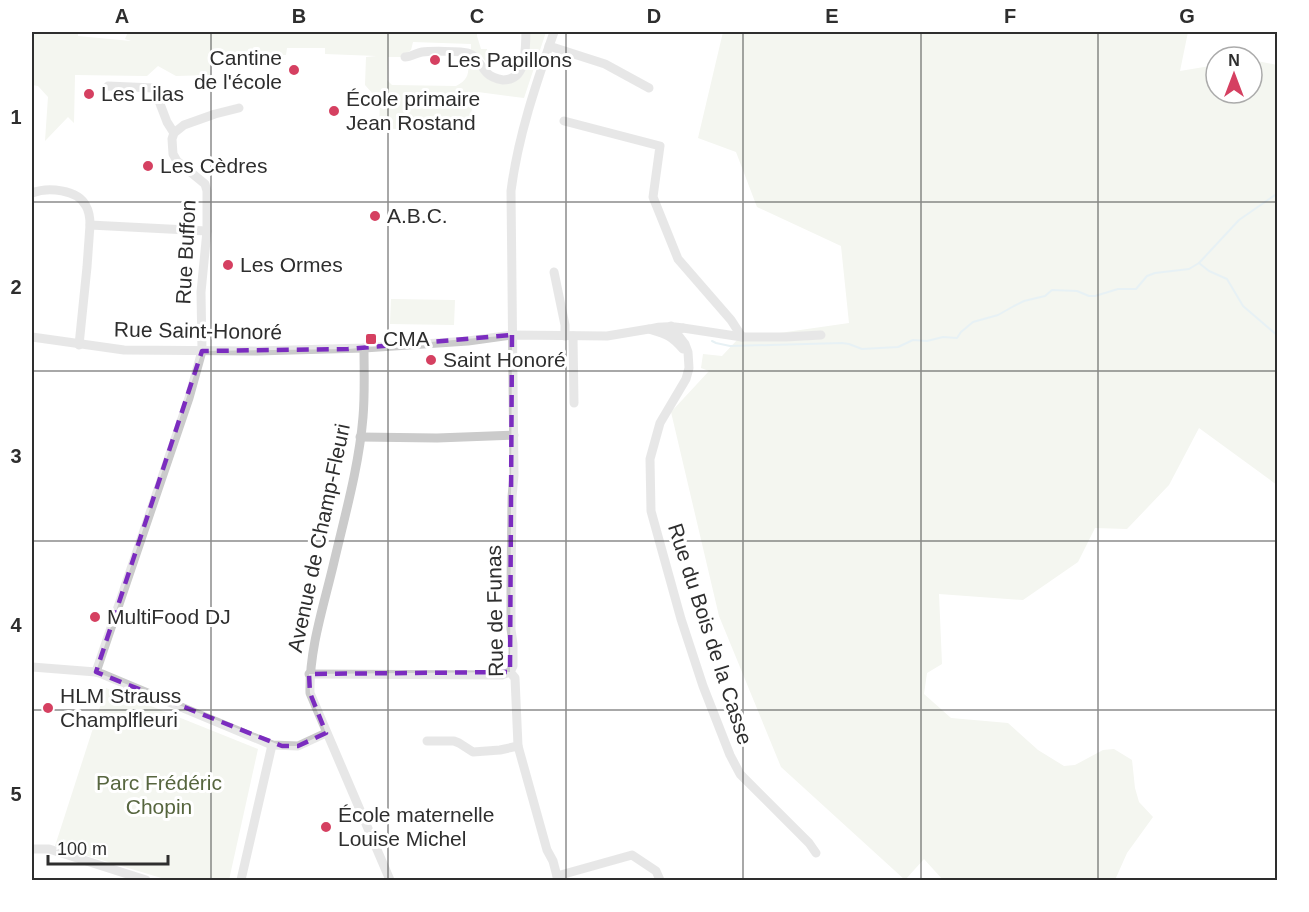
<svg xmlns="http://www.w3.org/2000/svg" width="1309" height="912" viewBox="0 0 1309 912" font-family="Helvetica,sans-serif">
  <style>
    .green { fill: #e6eadd }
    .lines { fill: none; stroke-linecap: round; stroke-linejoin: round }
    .stream { stroke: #cbe1e8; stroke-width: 2 }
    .street { stroke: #cbcbcb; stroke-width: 9 }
    .marked { fill: none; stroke: #7b2cbf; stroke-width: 4.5; stroke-dasharray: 12 8; stroke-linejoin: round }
    .grid { fill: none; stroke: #2e2e2e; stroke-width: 1.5; stroke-opacity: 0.55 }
    .poi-dot { fill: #d54061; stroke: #fff; stroke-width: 2 }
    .labels { text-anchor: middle; stroke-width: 6; stroke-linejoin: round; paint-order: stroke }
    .poi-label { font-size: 21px; fill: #2e2e2e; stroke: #fff; text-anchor: start }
    .street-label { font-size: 21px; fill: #2e2e2e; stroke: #fff }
    .park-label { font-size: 21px; fill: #57663f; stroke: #fff }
    .neatline { fill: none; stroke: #2e2e2e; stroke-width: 2 }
    .grid-label { font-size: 20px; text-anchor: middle; font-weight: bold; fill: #2e2e2e }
  </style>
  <rect width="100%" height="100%" fill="#fff"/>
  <g class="green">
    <path d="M32 32H78V36L131 41 125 39 128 32H477V36L481 49H487L486 62 481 56 471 50V44L413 42 411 50 401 57H388L387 80 392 85 456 86C472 78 468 69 468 53L491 77 516 75 526 32H546L524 98 478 92 464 133 379 128 380 102 365 85 366 57 377 56 325 54V48H287L286 55H210V75L176 76 158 66 147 76 75 75 74 123 68 117 45 141 48 97 38 86 32 85Z"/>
    <path d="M723 32H1188L1180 71 1216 65V93H1252V60L1277 65V485L1199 428 1169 485 1127 529 1095 528 1078 562 1023 600 939 594 942 664 927 673 924 694 951 718 1008 723 1038 750 1064 766 1075 765 1103 750 1114 749 1132 760 1135 788 1139 802 1153 817 1127 853 1115 880H943L924 859 905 880 781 767 719 616 671 412 709 371 701 368 703 354 722 356 738 339 849 323 841 246 757 207 736 152 698 138Z"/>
    <path d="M391 299 455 300 454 325 390 324Z"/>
    <path d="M106 688 258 749 229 880H168L55 846Z"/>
  </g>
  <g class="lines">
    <g class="stream">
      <path d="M1199 263 1209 271 1227 279 1243 306 1278 336"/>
      <path d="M712 341 716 343 730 346 842 343 849 344 862 349 898 347 913 340 927 341 943 337 957 338 961 332 973 322 998 315 1014 306 1024 301 1045 296 1052 290 1077 291 1089 296H1095L1118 289H1136L1147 276 1155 273 1189 269 1199 263 1239 220 1278 193"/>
    </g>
    <g class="street">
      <path d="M554 32C536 84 518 136 511 191L514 475 512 497 511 586V629L513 644V666L510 672 515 678 518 746 547 850 553 861 558 880"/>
      <path d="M549 46 605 64 649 88"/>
      <path d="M405 57C411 57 416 53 422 52 428 51 462 51 468 53 478 56 480 66 487 73 491 77 497 79 503 80 528 80 525 48 526 32"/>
      <path d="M108 86 154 88 167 122 174 133"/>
      <path d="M564 121 660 146 653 197 678 259 731 320 742 337"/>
      <path d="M32 193C47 187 78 189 86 206 89 211 90 219 90 225L87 267 79 345"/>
      <path d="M90 225 207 231"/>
      <path d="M554 272 565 325V336"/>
      <path d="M671 326 685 344 688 352 689 368 686 379 660 423 650 459 651 511 681 619 703 686 730 755 740 774 809 843 816 853"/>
      <path d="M683 328 742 337H785L821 335"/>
      <path d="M666 334 683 328C671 326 661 326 649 329 666 334 671 335 683 349"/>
      <path d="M573 336 574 403"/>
      <path d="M32 337 124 350 257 351 364 348 468 341 512 335 607 336 649 329"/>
      <path d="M364 348C364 371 365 394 363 417 359 466 345 515 334 562 324 605 309 649 310 693L390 880"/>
      <path d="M360 437 437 438 514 435"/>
      <path d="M32 667 96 672 102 674 272 745 298 746 326 733"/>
      <path d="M96 672 189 398 202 351 201 292 207 231V191L205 184 177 161 173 154 172 139 174 133 184 125 215 114 239 108"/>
      <path d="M309 674 502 675 510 672"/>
      <path d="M427 741H454L459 743 473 752 500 750 518 746"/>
      <path d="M32 849H49L146 880"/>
      <path d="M557 876 632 855 656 871 660 880"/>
      <path d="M241 880 272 745"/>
    </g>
  </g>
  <path d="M0 0H1309V912H0ZM512 335 510 672 309 674 310 693 326 733 298 746H282L96 672 202 351 348 349Z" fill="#fff" fill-opacity=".55" fill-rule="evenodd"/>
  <path class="marked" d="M512 335 510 672 309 674 310 693 326 733 298 746H282L96 672 202 351 348 349Z"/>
  <path class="grid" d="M211 32V880M388 32V880M566 32V880M743 32V880M921 32V880M1098 32V880M32 202H1278M32 371H1278M32 541H1278M32 710H1278"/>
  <g class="poi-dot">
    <circle cx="435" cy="60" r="6"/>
    <circle cx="294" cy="70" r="6"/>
    <circle cx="89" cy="94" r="6"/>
    <circle cx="334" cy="111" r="6"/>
    <circle cx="148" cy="166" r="6"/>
    <circle cx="375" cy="216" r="6"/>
    <circle cx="228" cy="265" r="6"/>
    <rect x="365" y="333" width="12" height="12" rx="3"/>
    <circle cx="431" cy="360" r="6"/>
    <circle cx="95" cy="617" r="6"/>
    <circle cx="48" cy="708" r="6"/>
    <circle cx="326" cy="827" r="6"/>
  </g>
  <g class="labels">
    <g class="poi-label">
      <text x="282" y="65" text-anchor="end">Cantine<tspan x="282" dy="24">de l'école</tspan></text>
      <text x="447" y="67">Les Papillons</text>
      <text x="101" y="101">Les Lilas</text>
      <text x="346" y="106">École primaire<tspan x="346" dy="24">Jean Rostand</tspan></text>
      <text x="160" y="173">Les Cèdres</text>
      <text x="387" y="223">A.B.C.</text>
      <text x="240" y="272">Les Ormes</text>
      <text x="383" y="346">CMA</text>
      <text x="443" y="367">Saint Honoré</text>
      <text x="107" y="624">MultiFood DJ</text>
      <text x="60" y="703">HLM Strauss<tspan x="60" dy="24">Champlfleuri</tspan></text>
      <text x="338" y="822">École maternelle<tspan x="338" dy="24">Louise Michel</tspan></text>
    </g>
    <g class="street-label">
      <text transform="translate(186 252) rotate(-87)" y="7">Rue Buffon</text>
      <text transform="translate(198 331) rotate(1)" y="7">Rue Saint-Honoré</text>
      <text transform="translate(319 538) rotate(-78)" y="7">Avenue de Champ-Fleuri</text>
      <text transform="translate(495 611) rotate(-91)" y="7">Rue de Funas</text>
      <text transform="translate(710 634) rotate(72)" y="7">Rue du Bois de la Casse</text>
    </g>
    <g class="park-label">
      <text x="159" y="790">Parc Frédéric<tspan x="159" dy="24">Chopin</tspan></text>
    </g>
  </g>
  <rect width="1309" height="912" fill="none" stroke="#ffffff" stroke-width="66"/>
  <g transform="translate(1234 75)"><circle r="28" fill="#ffffff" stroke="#ababab" stroke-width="1.5"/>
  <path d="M0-4.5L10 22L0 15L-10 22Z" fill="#d54061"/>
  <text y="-9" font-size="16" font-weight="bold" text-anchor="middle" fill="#2e2e2e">N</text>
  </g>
  <path d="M48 855v9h120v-9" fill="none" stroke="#2e2e2e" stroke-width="3"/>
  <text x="57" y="855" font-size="18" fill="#2e2e2e" stroke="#ffffff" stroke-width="4.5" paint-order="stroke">100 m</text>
  <rect x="33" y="33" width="1243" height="846" class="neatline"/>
  <g class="grid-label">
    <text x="122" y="23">A</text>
    <text x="299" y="23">B</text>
    <text x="477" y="23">C</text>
    <text x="654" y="23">D</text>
    <text x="832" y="23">E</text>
    <text x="1010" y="23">F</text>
    <text x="1187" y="23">G</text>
    <text x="16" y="124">1</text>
    <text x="16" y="294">2</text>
    <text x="16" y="463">3</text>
    <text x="16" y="632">4</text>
    <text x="16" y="801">5</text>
  </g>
</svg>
